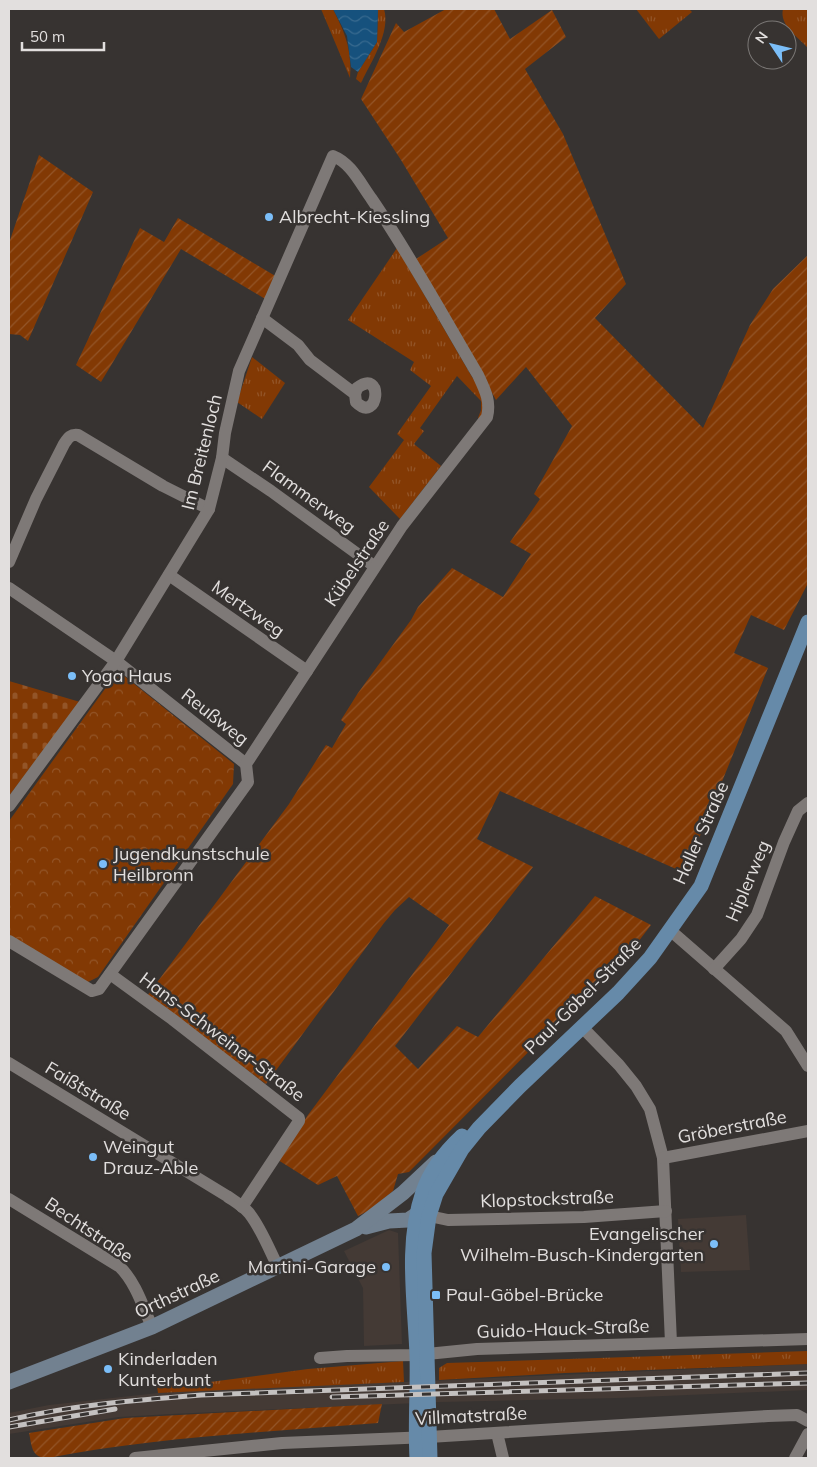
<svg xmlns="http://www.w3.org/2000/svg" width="817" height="1467" viewBox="0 0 817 1467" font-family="Mulish,sans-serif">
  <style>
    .built { fill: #443a35 }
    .grass { fill: url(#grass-tufts) }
    .cemetery { fill: url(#cemetery-stones) }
    .park { fill: url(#park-crowns) }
    .garden { fill: url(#garden-furrows) }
    .water { fill: url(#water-waves) }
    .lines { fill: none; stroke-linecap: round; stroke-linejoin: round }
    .street { stroke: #7e7977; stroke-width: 12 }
    .secondary { stroke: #728190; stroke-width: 15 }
    .primary { stroke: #668aa9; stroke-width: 15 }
    .rail-casing { stroke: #c4c1c0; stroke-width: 5 }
    .rail { stroke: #373331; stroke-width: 3; stroke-dasharray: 9; stroke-linecap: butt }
    .poi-dot { fill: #7bbef8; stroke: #373331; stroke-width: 2 }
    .labels { text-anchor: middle; stroke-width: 5; stroke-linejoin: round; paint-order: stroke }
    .poi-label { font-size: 18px; fill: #e2dfde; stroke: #373331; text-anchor: start }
    .street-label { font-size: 18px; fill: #e2dfde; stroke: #373331 }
  </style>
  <defs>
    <pattern id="grass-tufts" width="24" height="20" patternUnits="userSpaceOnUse" patternTransform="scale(1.25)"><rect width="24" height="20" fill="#823904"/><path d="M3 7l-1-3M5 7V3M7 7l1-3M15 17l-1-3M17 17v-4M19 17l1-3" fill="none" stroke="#935528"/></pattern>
    <pattern id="cemetery-stones" width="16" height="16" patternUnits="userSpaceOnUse" patternTransform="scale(1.25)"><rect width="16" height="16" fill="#823904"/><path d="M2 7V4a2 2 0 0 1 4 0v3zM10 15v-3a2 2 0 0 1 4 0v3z" fill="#935528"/></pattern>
    <pattern id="park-crowns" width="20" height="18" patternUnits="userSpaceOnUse" patternTransform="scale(1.25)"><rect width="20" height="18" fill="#823904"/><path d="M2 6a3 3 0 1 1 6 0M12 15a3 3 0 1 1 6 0" fill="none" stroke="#935528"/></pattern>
    <pattern id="garden-furrows" width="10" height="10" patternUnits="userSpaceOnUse" patternTransform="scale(1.25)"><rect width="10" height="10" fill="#823904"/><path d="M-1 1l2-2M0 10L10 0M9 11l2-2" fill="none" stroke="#935528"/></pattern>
    <pattern id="water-waves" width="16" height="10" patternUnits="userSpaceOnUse" patternTransform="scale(1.25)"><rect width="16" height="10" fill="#16517d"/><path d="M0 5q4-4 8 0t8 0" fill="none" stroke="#386a8f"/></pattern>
  </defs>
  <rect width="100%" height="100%" fill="#373331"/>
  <g class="built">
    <path d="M746 1215 750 1270 681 1272 678 1219Z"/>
    <path d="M389 1230 398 1233 402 1344 364 1346 363 1288 344 1251Z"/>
    <path d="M808 1364V1390L617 1398 440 1402 171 1414 119 1417 9 1434V1413L49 1405 158 1393 261 1387 404 1382Z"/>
  </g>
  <g class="grass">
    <path d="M321 9H333C345 33 352 50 350 78Z"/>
    <path d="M378 9H384C391 32 371 62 361 83L356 79 358 72 377 42Z"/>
    <path d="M636 9H689L692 12 659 39Z"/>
    <path d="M783 9H808V48C798 37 779 25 783 9Z"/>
    <path d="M397 248 472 377 480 387 486 403 480 421 478 418 481 410V401L457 376 420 428 424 431 414 444 441 466 400 519 369 487 404 440 397 434 431 386 410 370 414 362 348 320Z"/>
    <path d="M252 357 285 383 262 419 237 402Z"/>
    <path d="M808 1351V1364L565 1373 439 1380V1368L447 1363Z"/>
    <path d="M403 1361 404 1382 158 1393 157 1386 187 1385 308 1369Z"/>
  </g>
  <path class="cemetery" d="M9 681 80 702 9 796Z"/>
  <path class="park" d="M118 671 234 764 233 784 98 977 86 983 9 938V821Z"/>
  <g class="garden">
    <path d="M446 9H494L510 39 552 10 566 37 525 69 563 134 626 284 595 318 703 428 750 325 773 289 808 255V583L784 630 751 615 734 653 768 668 685 873 500 791 477 839 533 867 395 1046 418 1069 457 1026 478 1037 595 896 651 925 638 942 409 1172 398 1174 393 1191 370 1210 358 1216 337 1176 318 1185 278 1160 308 1115 449 925 409 897 395 910 384 923 266 1084 147 996 289 804 326 745 332 748 346 724 341 720 358 693 411 620 418 607 452 568 503 597 531 554 510 542 540 499 534 494 572 426 526 367 496 400 416 259 448 238 401 160 361 99 396 23 404 32Z"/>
    <path d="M39 155 93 192 28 341 20 335 9 334V243Z"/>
    <path d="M178 218 277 277 267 300 181 249 101 382 76 365 140 228 164 242Z"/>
    <path d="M382 1404 378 1423C268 1432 157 1437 48 1458 31 1458 32 1446 29 1433L125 1418Z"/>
  </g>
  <path class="water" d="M333 9H378L377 42 358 72 351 67 347 36Z"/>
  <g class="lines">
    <g class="street">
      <path d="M262 318 298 345 310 360 355 394 356 402C379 425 384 367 357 388L355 394"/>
      <path d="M222 458 271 491 374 566"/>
      <path d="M9 562 36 499 64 444C68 438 70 434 78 435L163 486 209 509"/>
      <path d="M169 575 307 671"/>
      <path d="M9 588 116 661 246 764"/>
      <path d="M9 806 116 661 209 509 222 458 225 433 239 371 333 156C351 163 360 183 371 198 410 255 443 316 478 375 485 390 491 401 487 417L402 526 246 764 248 782 99 989 92 991 9 941"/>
      <path d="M671 931 786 1031 808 1066"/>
      <path d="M714 969 741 939 757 915 784 842 798 811 808 803"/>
      <path d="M110 974 172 1019 299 1118V1121L242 1207"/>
      <path d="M582 1027 619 1065 636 1086 650 1109 663 1158 671 1343"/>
      <path d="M9 1063 227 1196C234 1201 243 1206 249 1213 261 1228 269 1249 278 1267"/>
      <path d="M663 1158 808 1131"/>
      <path d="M9 1199 120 1267C136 1283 143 1307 152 1327"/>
      <path d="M429 1216 448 1220 584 1217 666 1211"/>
      <path d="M320 1358 347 1356 417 1355 477 1349 808 1339"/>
      <path d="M497 1433 503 1458"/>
      <path d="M135 1458 282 1443 429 1437 768 1416 797 1415 808 1421"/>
      <path d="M795 1458 808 1434"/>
    </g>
    <g class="secondary">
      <path d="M366 1227 389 1221 408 1220 417 1214"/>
      <path d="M9 1382 152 1327 356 1229 403 1193 436 1162"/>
    </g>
    <g class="primary">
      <path d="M417 1458C415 1424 418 1389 417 1355 415 1301 405 1244 423 1192 430 1171 446 1151 462 1136"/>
      <path d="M430 1458 424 1253 429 1216 436 1194 462 1149 479 1128 520 1086 618 993 650 958 701 886 808 622"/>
    </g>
    <g class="rail-casing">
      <g id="rail">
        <path d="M332 1397 808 1383"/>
        <path d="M9 1420C73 1405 136 1400 201 1395L808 1373"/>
        <path d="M9 1427 115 1409"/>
      </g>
    </g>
    <use href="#rail" class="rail"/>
  </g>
  <g class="poi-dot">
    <circle cx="269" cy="217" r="5"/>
    <circle cx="72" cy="676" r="5"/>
    <circle cx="103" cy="864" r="5"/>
    <circle cx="93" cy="1157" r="5"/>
    <circle cx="714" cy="1244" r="5"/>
    <circle cx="386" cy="1267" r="5"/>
    <rect x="431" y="1290" width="10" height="10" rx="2.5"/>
    <circle cx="108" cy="1369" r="5"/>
  </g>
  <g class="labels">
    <g class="poi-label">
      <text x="279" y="223">Albrecht-Kiessling</text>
      <text x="82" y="682">Yoga Haus</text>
      <text x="113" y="860">Jugendkunstschule<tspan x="113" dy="21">Heilbronn</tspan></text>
      <text x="103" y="1153">Weingut<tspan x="103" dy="21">Drauz-Able</tspan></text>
      <text x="704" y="1240" text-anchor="end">Evangelischer<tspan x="704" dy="21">Wilhelm-Busch-Kindergarten</tspan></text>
      <text x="376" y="1273" text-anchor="end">Martini-Garage</text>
      <text x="446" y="1301">Paul-Göbel-Brücke</text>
      <text x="118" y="1365">Kinderladen<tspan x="118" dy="21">Kunterbunt</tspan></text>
    </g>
    <g class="street-label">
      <text transform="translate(202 452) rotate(-76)" y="6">Im Breitenloch</text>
      <text transform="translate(309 497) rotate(36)" y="6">Flammerweg</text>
      <text transform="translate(357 563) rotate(-56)" y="6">Kübelstraße</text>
      <text transform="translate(248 609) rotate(35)" y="6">Mertzweg</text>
      <text transform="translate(215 717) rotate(38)" y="6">Reußweg</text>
      <text transform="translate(701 833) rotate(-66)" y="6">Haller Straße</text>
      <text transform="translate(748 881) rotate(-67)" y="6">Hiplerweg</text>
      <text transform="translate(583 996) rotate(-45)" y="6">Paul-Göbel-Straße</text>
      <text transform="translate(222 1037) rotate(37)" y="6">Hans-Schweiner-Straße</text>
      <text transform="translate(88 1091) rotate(31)" y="6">Faißtstraße</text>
      <text transform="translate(732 1127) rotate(-11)" y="6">Gröberstraße</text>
      <text transform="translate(547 1199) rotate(-2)" y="6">Klopstockstraße</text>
      <text transform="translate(89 1230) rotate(34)" y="6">Bechtstraße</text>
      <text transform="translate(177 1294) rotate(-25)" y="6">Orthstraße</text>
      <text transform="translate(563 1329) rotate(-2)" y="6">Guido-Hauck-Straße</text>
      <text transform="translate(471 1416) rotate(-3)" y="6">Villmatstraße</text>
    </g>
  </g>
  <rect width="817" height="1467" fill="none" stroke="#e2dfde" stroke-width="20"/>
  <g transform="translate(772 45) rotate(305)"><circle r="24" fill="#373331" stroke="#7b7876"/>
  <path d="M0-4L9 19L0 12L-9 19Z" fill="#7bbef8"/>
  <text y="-8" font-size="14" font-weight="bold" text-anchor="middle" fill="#e2dfde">N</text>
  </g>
  <path d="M22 42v8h82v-8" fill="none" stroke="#e2dfde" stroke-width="2.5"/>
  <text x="30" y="42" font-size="15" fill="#e2dfde" stroke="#373331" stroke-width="4" paint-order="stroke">50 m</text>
</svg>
